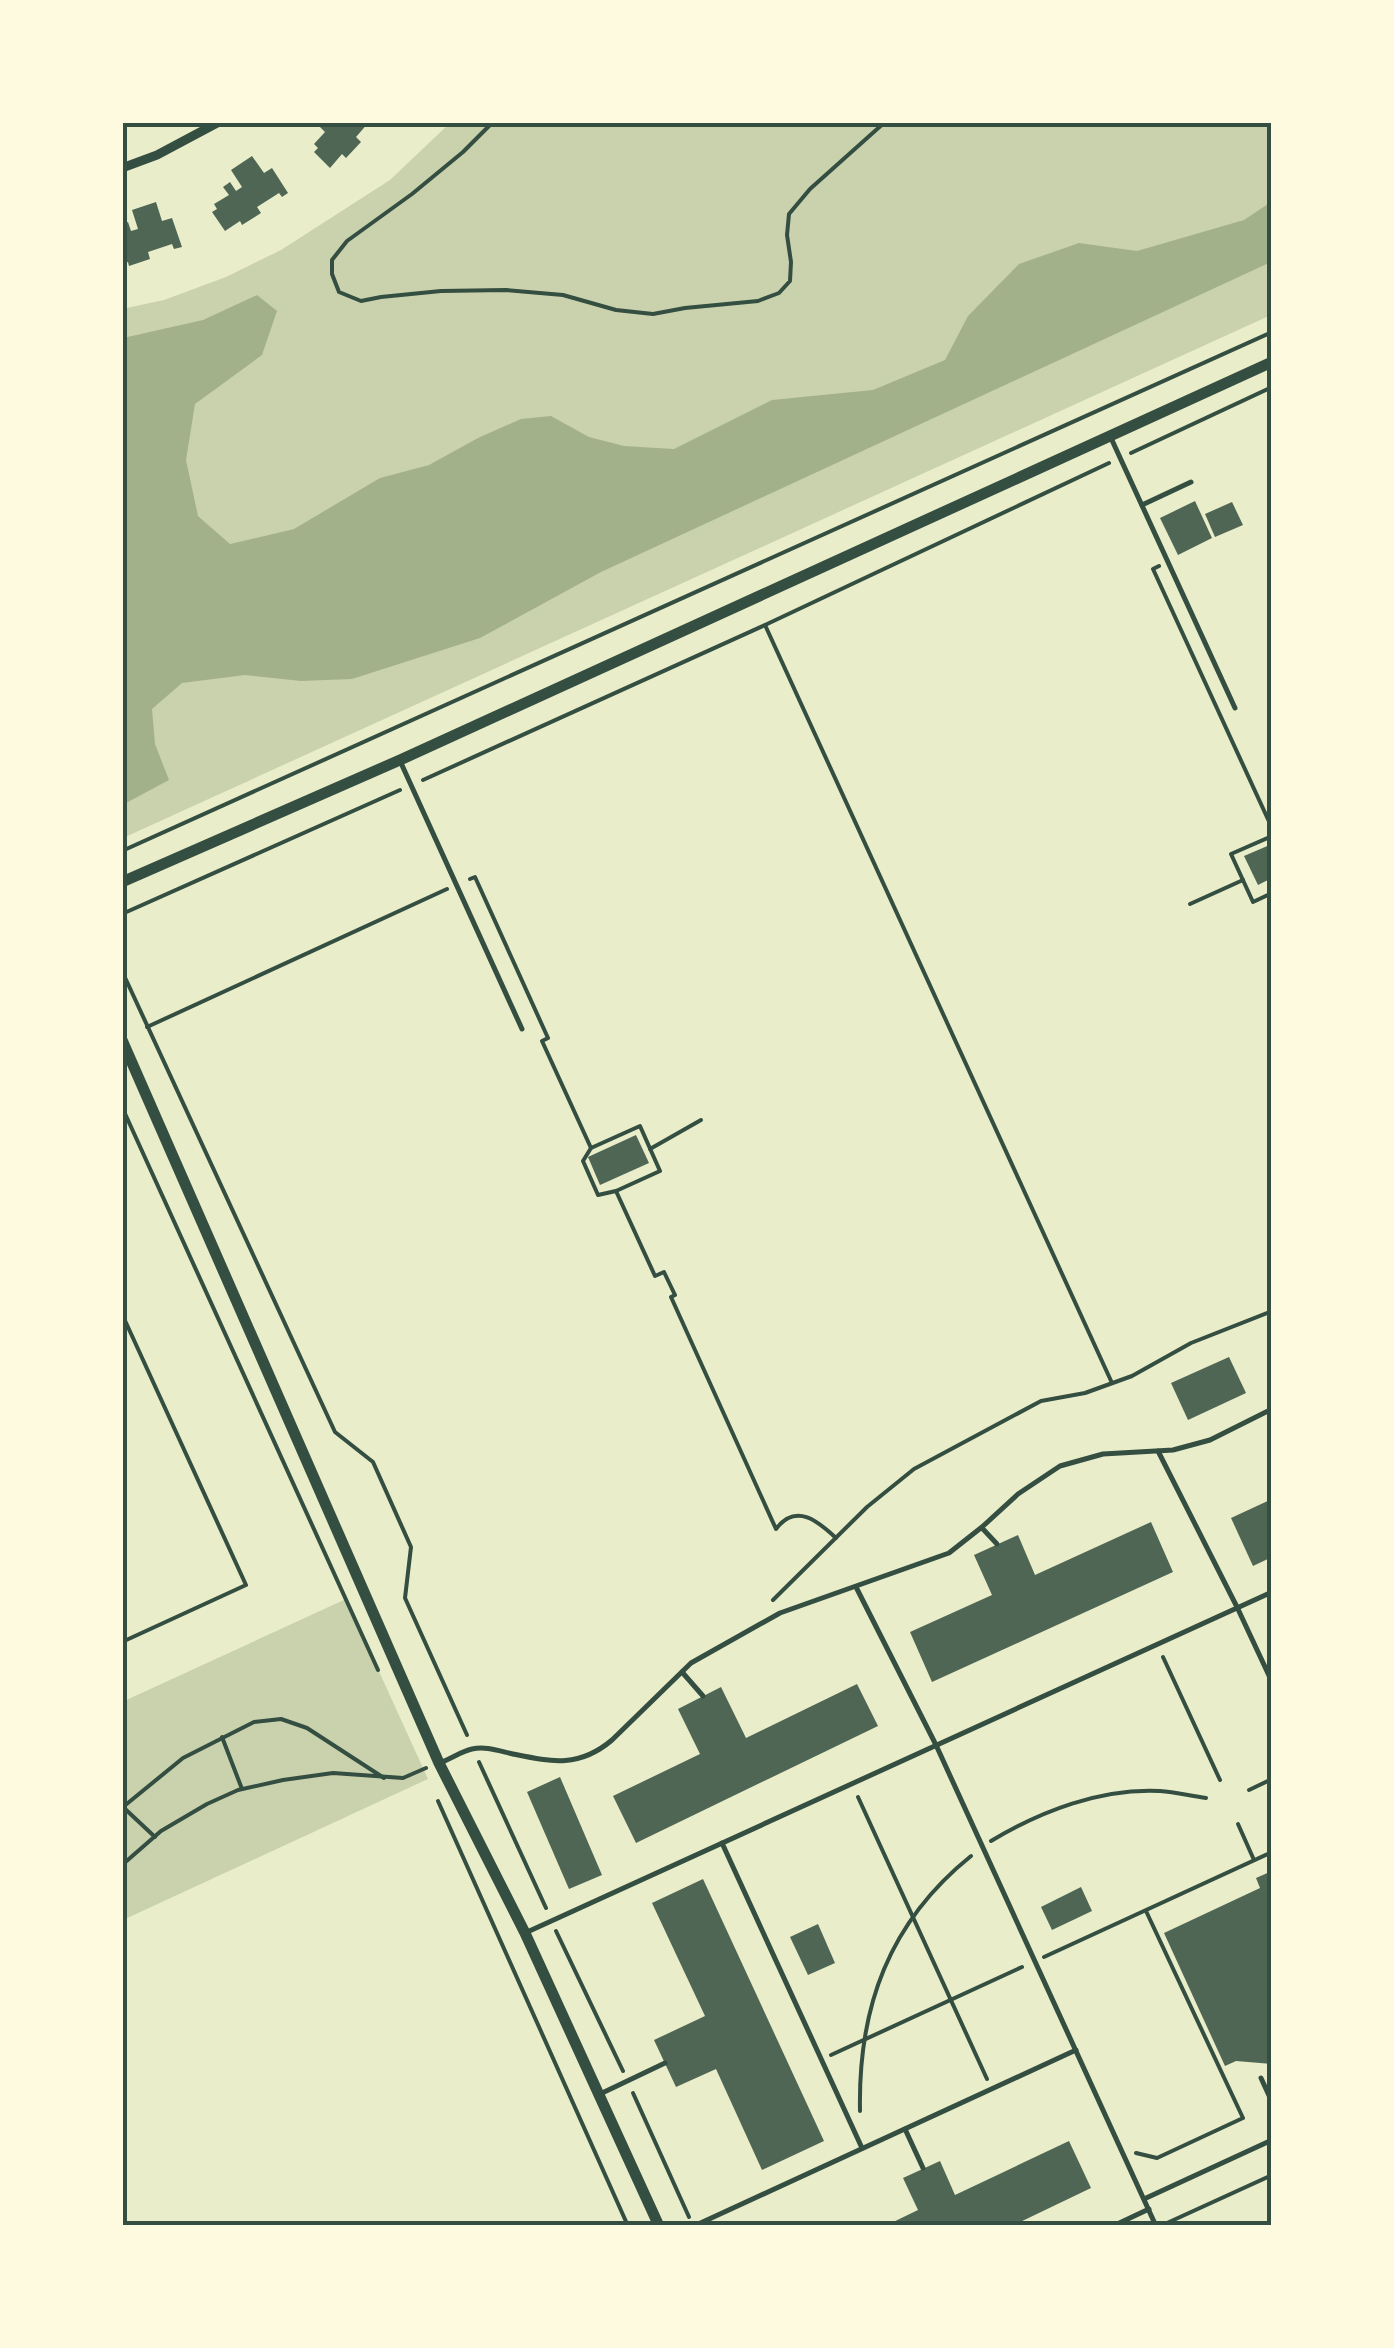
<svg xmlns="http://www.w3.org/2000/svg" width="1394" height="2348" viewBox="0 0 1394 2348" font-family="'DejaVu Sans',sans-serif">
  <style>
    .green { fill: #cad2ad }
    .water { fill: #a3b18a }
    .building { fill: #4f6655 }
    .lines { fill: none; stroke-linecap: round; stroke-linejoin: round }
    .path { stroke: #344e41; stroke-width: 4 }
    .service { stroke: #344e41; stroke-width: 5 }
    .minor { stroke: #344e41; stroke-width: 9 }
    .tertiary { stroke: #344e41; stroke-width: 11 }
    .neatline { fill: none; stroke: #344e41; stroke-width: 4 }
  </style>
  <rect width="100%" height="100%" fill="#e9edc9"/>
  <g class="green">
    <path d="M450 123H1271V315L123 838 122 309 164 300 226 277 281 250 390 180Z"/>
    <path d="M346 1599 428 1779 123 1920 122 1702Z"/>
  </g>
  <path class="water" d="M1271 202V262L601 572 480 638 352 679 301 681 245 675 182 683 152 709 155 744 169 780 126 803 123 802V338L203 320 257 295 277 311 262 355 195 404 186 460 198 516 230 544 294 529 380 478 429 465 478 438 521 419 551 416 589 437 624 446 674 449 772 400 873 390 945 360 968 316 1019 264 1079 243 1137 251 1244 220Z"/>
  <g class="building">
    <path d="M321 122H327L331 126 334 122H369L356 137 361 142 346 158 342 154 330 168 314 152 318 148 314 144 325 132 318 125Z"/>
    <path d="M252 156 264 173 272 168 288 193 282 197 279 193 257 207 261 213 242 225 240 221 225 231 212 212 217 209 214 204 229 195 223 187 230 182 236 191 242 187 231 170Z"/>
    <path d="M156 202 162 221 172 218 182 247 174 249 172 244 148 252 150 259 129 266 128 262 122 264V224L128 222 131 231 138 229 132 210Z"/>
    <path d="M1195 501 1212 538 1178 555 1160 518Z"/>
    <path d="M1232 502 1243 525 1215 537 1205 514Z"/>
    <path d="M1272 844V878L1258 885 1244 856Z"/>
    <path d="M636 1135 649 1163 600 1185 588 1157Z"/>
    <path d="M1229 1357 1246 1393 1188 1420 1171 1383Z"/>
    <path d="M1272 1499V1557L1253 1566 1231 1518Z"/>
    <path d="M1151 1522 1173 1572 932 1682 910 1632 992 1595 974 1555 1018 1535 1035 1575Z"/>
    <path d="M857 1684 878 1726 636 1843 613 1796 700 1754 678 1709 721 1687 746 1738Z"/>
    <path d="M560 1777 602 1875 569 1889 527 1792Z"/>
    <path d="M1272 1871V2064L1236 2061 1225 2066 1164 1933 1260 1888 1256 1878Z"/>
    <path d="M703 1879 824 2141 762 2170 716 2069 676 2087 654 2040 705 2016 652 1903Z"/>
    <path d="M1081 1887 1092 1911 1052 1930 1041 1907Z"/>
    <path d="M818 1924 835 1963 808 1975 790 1937Z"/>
    <path d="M1069 2141 1091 2188 1012 2226H885L918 2210 903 2178 940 2161 955 2195Z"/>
  </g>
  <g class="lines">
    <g class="path">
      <path d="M493 122 463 152 412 194 347 241 332 260V274L339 292 361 301 381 297 441 291 506 290 563 295 616 310 653 314 685 308 758 301 779 293 790 281 791 262 787 235 789 214 810 189 885 122"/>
      <path d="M1131 453 1272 387"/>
      <path d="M1159 566 1153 569 1272 828"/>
      <path d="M765 625 1112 1383"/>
      <path d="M423 780 765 625 1109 463"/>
      <path d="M1272 836 1231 854 1253 902 1272 893"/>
      <path d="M122 851 1272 332"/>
      <path d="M470 879 475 877 548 1038 542 1041 591 1148 640 1126 660 1171 616 1191 655 1276 664 1272 675 1295 671 1297 776 1529C796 1502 819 1522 836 1538"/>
      <path d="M1190 904 1243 880"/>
      <path d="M122 914 400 790"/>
      <path d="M122 971 335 1432 373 1462 411 1547 405 1598 467 1735"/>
      <path d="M147 1027 447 889"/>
      <path d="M122 1107 378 1670"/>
      <path d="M591 1148 583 1161 598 1195 616 1191"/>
      <path d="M650 1149 701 1120"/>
      <path d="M122 1314 246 1585 122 1642"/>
      <path d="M773 1600 867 1507 914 1469 1041 1401 1085 1393 1132 1376 1191 1343 1272 1311"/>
      <path d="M1163 1657 1220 1780"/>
      <path d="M222 1737 242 1789"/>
      <path d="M479 1762 546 1908"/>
      <path d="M1249 1790 1272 1779"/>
      <path d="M858 1797 987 2079"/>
      <path d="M438 1801 628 2226"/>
      <path d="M1238 1824 1254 1860"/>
      <path d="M155 1837 123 1807 183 1758 254 1722 281 1719 307 1728 384 1778"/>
      <path d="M991 1841C1041 1811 1101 1788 1160 1791 1175 1792 1191 1796 1206 1798"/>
      <path d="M122 1865 161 1831 207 1804 238 1790 283 1780 333 1773 403 1778 426 1768"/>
      <path d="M556 1931 623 2071"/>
      <path d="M1044 1957 1272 1852"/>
      <path d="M831 2055 1022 1967"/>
      <path d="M633 2093 689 2217"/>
      <path d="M860 2111C858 2007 889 1922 971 1856"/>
      <path d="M1136 2153 1157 2158 1243 2118 1146 1911"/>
      <path d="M1167 2223 1272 2175"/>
    </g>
    <g class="service">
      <path d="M1111 438 1235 708"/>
      <path d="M1142 505 1191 482"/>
      <path d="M401 763 522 1029"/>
      <path d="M1158 1451 1237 1607 1272 1682"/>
      <path d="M982 1528 997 1544"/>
      <path d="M856 1587 936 1745 1156 2226"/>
      <path d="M682 1672 703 1696"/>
      <path d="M442 1762C452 1758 462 1751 472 1749 486 1746 499 1751 513 1754 552 1762 579 1768 612 1740L691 1663 780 1613 949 1553 982 1527 1018 1494 1060 1466 1103 1454 1173 1450 1210 1440 1272 1409"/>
      <path d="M722 1843 862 2148"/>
      <path d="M525 1933 1272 1592"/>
      <path d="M1261 2078 1272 2102"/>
      <path d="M600 2094 665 2063"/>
      <path d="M905 2129 923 2168"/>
      <path d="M1144 2199 1272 2140"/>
      <path d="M694 2226 1076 2050"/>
      <path d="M1113 2226 1149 2209"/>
    </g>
    <path class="minor" d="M122 168 157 155 219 122"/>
    <g class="tertiary">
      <path d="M122 882 400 760 1272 362"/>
      <path d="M122 1040 439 1763 525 1933 659 2226"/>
    </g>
  </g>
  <rect width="1394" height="2348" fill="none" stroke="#fefae0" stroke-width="250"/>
  <rect x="125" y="125" width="1144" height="2098" class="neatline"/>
</svg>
